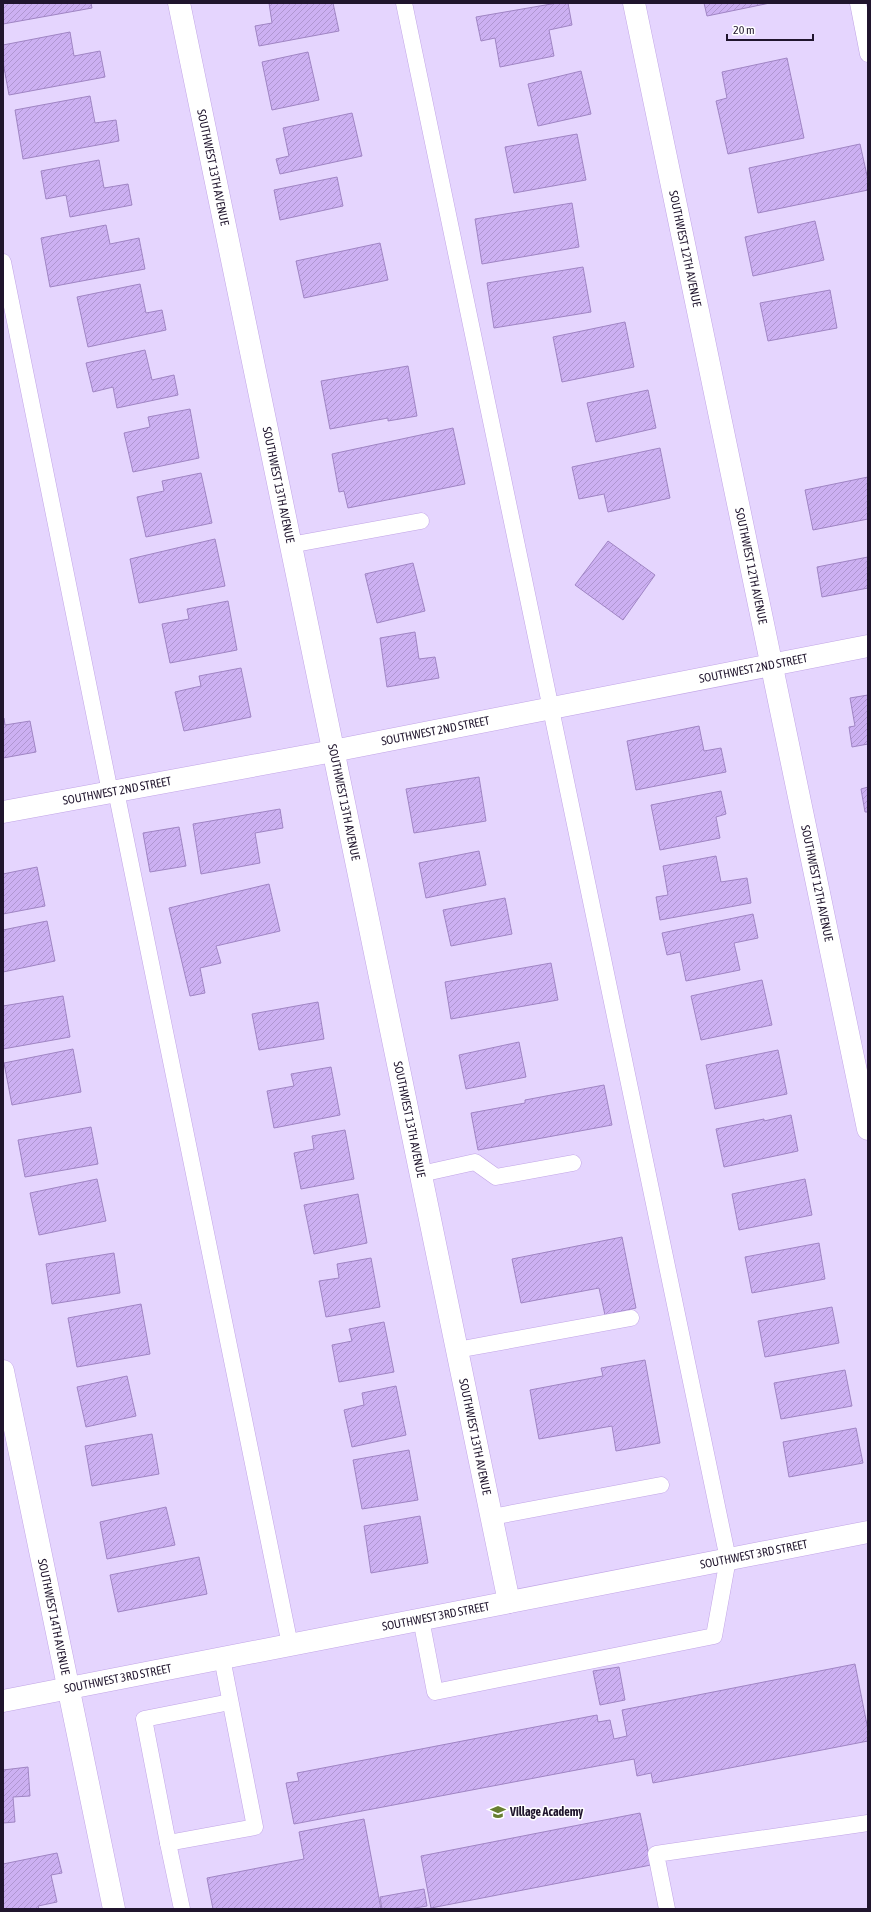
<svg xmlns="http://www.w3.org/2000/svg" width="871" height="1912" viewBox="0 0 871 1912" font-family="'Asap Condensed',sans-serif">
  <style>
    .building { fill: url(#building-hatch); stroke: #a085c4 }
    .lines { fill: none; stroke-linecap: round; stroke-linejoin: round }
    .lane-casing { stroke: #c1a5e6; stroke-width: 17 }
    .street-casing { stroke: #c1a5e6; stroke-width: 23 }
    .secondary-casing { stroke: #c1a5e6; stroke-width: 23 }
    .lane { stroke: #fff; stroke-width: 16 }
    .street { stroke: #fff; stroke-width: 22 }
    .secondary { stroke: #fff; stroke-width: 22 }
    .labels { text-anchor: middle; stroke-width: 3; stroke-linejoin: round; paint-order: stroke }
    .street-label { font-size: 12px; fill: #20152d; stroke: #fff }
    .poi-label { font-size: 12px; font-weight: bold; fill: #20152d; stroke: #fff; text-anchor: start }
  </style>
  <defs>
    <pattern id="building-hatch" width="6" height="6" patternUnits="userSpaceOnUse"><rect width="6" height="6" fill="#ccb0f2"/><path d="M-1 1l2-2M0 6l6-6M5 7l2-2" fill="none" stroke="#af96d0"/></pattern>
  </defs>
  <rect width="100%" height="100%" fill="#e5d5fe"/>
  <g class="building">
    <path d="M3 3H91L92 8 3 24Z"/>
    <path d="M269 3H333L339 31 259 46 255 26 272 23Z"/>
    <path d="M557 3H568L572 25 549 30 554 56 500 67 495 38 481 41 476 17Z"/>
    <path d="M704 3H770L707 16Z"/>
    <path d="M70 32 74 56 100 51 105 77 9 95 3 62V45Z"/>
    <path d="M308 52 319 100 272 110 262 62Z"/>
    <path d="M787 58 804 138 728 154 716 101 727 98 722 72Z"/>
    <path d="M581 71 591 114 538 126 528 84Z"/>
    <path d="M90 96 95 123 116 120 119 141 23 159 15 110Z"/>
    <path d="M352 113 362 156 280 174 276 159 289 156 283 128Z"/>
    <path d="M577 134 586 180 514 193 505 147Z"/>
    <path d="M860 144 868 180V190L758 213 749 168Z"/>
    <path d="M99 160 104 188 128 184 132 205 70 217 66 195 46 199 41 171Z"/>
    <path d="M337 177 343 206 280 220 274 190Z"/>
    <path d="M572 203 579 247 482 264 475 219Z"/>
    <path d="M815 221 824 260 753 276 745 237Z"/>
    <path d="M106 225 110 244 139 238 145 269 50 287 41 238Z"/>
    <path d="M380 243 388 280 304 298 296 261Z"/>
    <path d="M583 267 591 312 494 328 487 283Z"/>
    <path d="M140 284 146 313 162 310 166 330 88 347 77 297Z"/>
    <path d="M830 290 837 328 768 341 760 303Z"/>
    <path d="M625 322 634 367 562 382 553 337Z"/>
    <path d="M145 350 152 380 174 375 178 395 117 408 113 387 93 392 86 363Z"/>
    <path d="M408 366 417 416 388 421V418L330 429 321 381Z"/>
    <path d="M648 390 656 428 596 442 587 403Z"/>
    <path d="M190 409 199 458 133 472 124 433 150 427 148 417Z"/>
    <path d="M453 428 465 484 348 508 344 491 339 492 332 454Z"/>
    <path d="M660 448 670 498 608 512 604 494 579 499 572 467Z"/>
    <path d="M201 473 212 523 146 537 137 497 164 491 162 481Z"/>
    <path d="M868 477V519L813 530 805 490Z"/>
    <path d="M215 539 225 586 139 603 130 559Z"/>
    <path d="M608 541 655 575 623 620 575 585Z"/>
    <path d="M868 557V588L822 597 817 567Z"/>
    <path d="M413 563 425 611 377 623 365 574Z"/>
    <path d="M228 601 237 650 170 663 162 624 189 619 187 609Z"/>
    <path d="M415 632 419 659 435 657 439 678 387 687 380 638Z"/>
    <path d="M241 668 251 717 184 731 175 692 201 686 199 676Z"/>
    <path d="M868 695V744L852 747 849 727 855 726 850 698Z"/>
    <path d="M3 718H4L5 725 30 721 36 752 3 758Z"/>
    <path d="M699 726 704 751 721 748 726 772 636 790 627 741Z"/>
    <path d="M479 777 486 821 414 833 406 789Z"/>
    <path d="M868 787V812H865L861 789Z"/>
    <path d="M721 791 726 814 716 817 720 838 660 850 651 805Z"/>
    <path d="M280 809 283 828 255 833 260 863 201 874 193 824Z"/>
    <path d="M179 827 186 866 150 872 143 833Z"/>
    <path d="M479 851 486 885 426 898 419 863Z"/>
    <path d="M716 856 721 882 747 878 751 903 660 920 656 897 668 895 663 866Z"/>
    <path d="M37 867 45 906 3 914V874Z"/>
    <path d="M269 884 280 931 216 946 221 963 200 968 205 993 190 996 169 908Z"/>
    <path d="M505 898 512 934 451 946 443 910Z"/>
    <path d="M753 914 758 938 734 943 740 970 686 981 680 952 667 955 662 933Z"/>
    <path d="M47 921 55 961 3 972V930Z"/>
    <path d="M551 963 558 1000 451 1019 445 982Z"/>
    <path d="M762 980 772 1025 701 1040 691 996Z"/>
    <path d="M63 996 70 1037 3 1049V1006Z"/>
    <path d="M318 1002 324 1039 259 1050 252 1014Z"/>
    <path d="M519 1042 526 1077 466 1089 459 1055Z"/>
    <path d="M73 1049 81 1092 12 1105 4 1063Z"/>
    <path d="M778 1050 787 1094 715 1109 706 1065Z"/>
    <path d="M331 1067 340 1115 274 1128 267 1091 294 1086 291 1074Z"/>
    <path d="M604 1085 612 1125 478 1150 471 1113 525 1103V1100Z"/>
    <path d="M791 1115 798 1151 724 1167 716 1129 764 1119V1121Z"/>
    <path d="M91 1127 98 1164 25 1177 18 1140Z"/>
    <path d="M345 1130 354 1179 301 1189 294 1153 314 1149 312 1136Z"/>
    <path d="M97 1179 106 1221 39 1235 30 1193Z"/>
    <path d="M805 1179 812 1215 739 1230 732 1194Z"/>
    <path d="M358 1194 367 1243 314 1254 304 1205Z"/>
    <path d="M622 1237 636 1308 605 1315 599 1288 521 1303 512 1259Z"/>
    <path d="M819 1243 825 1279 752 1293 745 1257Z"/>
    <path d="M114 1253 120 1293 52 1304 46 1264Z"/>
    <path d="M371 1258 380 1307 326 1317 319 1281 339 1278 337 1264Z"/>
    <path d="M141 1304 150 1354 77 1367 68 1318Z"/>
    <path d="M832 1307 839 1343 765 1357 758 1321Z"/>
    <path d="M384 1322 394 1372 339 1382 332 1345 352 1341 349 1329Z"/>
    <path d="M645 1360 660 1443 616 1451 612 1426 539 1439 530 1390 603 1376 601 1368Z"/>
    <path d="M845 1370 852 1406 781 1419 774 1383Z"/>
    <path d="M127 1376 136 1416 86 1427 77 1387Z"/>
    <path d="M396 1386 406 1435 352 1447 344 1410 364 1405 362 1393Z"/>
    <path d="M856 1428 863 1463 789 1477 783 1442Z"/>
    <path d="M152 1434 159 1474 92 1486 85 1446Z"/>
    <path d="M409 1450 418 1500 362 1509 353 1460Z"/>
    <path d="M166 1507 175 1545 107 1559 100 1522Z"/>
    <path d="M420 1516 428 1563 371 1573 364 1526Z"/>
    <path d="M199 1557 207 1594 118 1612 110 1575Z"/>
    <path d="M855 1664 868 1730V1741L653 1783 651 1773 637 1776 634 1759 294 1824 286 1783 299 1781 297 1773 597 1715 598 1722 610 1720 614 1739 627 1736 622 1710Z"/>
    <path d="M619 1667 625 1700 600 1705 593 1671Z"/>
    <path d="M28 1767 30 1796 13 1797 15 1822 3 1823V1770Z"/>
    <path d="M640 1813 651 1865 431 1908 421 1856Z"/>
    <path d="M364 1819 381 1909H213L207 1878 304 1859 299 1832Z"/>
    <path d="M57 1853 62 1873 51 1875 57 1902 38 1906 39 1909H3V1864Z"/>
    <path d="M424 1889 427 1906 409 1909H382L380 1897Z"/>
  </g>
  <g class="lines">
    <g class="lane-casing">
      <g id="lane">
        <path d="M404 3 728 1559 714 1636 435 1692 421 1619"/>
        <path d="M858 3 868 54"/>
        <path d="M3 262 110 792"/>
        <path d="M290 545 421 521"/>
        <path d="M116 791 290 1645"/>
        <path d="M421 1174 475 1162 496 1177 573 1163"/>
        <path d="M457 1350 631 1318"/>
        <path d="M492 1517 661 1485"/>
        <path d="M222 1658 255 1827 168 1843 144 1719 230 1702"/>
        <path d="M168 1843 182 1909"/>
        <path d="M667 1909 656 1854 868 1823"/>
      </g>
    </g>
    <g class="street-casing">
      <g id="street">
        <path id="s1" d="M179 3 509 1602"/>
        <path id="s2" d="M3 812 333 751 868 646"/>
        <path id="s3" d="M3 1371 114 1909"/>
        <path id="s4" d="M3 1701 868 1532"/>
      </g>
    </g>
    <g class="secondary-casing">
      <g id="secondary">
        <path id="s5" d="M634 3 868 1129"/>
      </g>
    </g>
    <use href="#lane" class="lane"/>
    <use href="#street" class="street"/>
    <use href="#secondary" class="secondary"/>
  </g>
  <defs>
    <g id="school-bare" transform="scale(1.2)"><path d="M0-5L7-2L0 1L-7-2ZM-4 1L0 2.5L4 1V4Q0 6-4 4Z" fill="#677e30" stroke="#fff" stroke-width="2.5" paint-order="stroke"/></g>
  </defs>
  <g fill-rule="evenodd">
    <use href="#school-bare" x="498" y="1812"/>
  </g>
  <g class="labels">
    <g class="street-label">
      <text dy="4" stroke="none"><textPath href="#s1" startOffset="168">SOUTHWEST 13TH AVENUE</textPath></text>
      <text dy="4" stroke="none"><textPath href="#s5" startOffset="251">SOUTHWEST 12TH AVENUE</textPath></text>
      <text dy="4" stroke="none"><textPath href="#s1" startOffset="492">SOUTHWEST 13TH AVENUE</textPath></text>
      <text dy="4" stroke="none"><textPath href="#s5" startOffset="575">SOUTHWEST 12TH AVENUE</textPath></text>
      <text dy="4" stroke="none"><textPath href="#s2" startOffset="764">SOUTHWEST 2ND STREET</textPath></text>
      <text dy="4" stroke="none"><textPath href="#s2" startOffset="440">SOUTHWEST 2ND STREET</textPath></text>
      <text dy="4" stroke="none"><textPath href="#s2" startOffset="116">SOUTHWEST 2ND STREET</textPath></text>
      <text dy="4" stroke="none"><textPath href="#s1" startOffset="816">SOUTHWEST 13TH AVENUE</textPath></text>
      <text dy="4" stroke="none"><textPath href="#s5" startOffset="899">SOUTHWEST 12TH AVENUE</textPath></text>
      <text dy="4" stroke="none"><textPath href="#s1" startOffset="1140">SOUTHWEST 13TH AVENUE</textPath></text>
      <text dy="4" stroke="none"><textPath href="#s1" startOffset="1464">SOUTHWEST 13TH AVENUE</textPath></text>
      <text dy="4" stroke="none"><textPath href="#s4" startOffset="765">SOUTHWEST 3RD STREET</textPath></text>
      <text dy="4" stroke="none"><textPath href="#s3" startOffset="251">SOUTHWEST 14TH AVENUE</textPath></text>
      <text dy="4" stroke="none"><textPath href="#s4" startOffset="441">SOUTHWEST 3RD STREET</textPath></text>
      <text dy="4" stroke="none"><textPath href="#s4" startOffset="117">SOUTHWEST 3RD STREET</textPath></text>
    </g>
    <g class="poi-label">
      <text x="510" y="1816">Village Academy</text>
    </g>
  </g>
  <rect width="871" height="1912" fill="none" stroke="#20152d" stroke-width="8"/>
  <path d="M727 34v6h86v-6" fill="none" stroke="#20152d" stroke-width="2"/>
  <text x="733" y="34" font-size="12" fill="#20152d" stroke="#ffffff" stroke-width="3" paint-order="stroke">20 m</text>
</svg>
